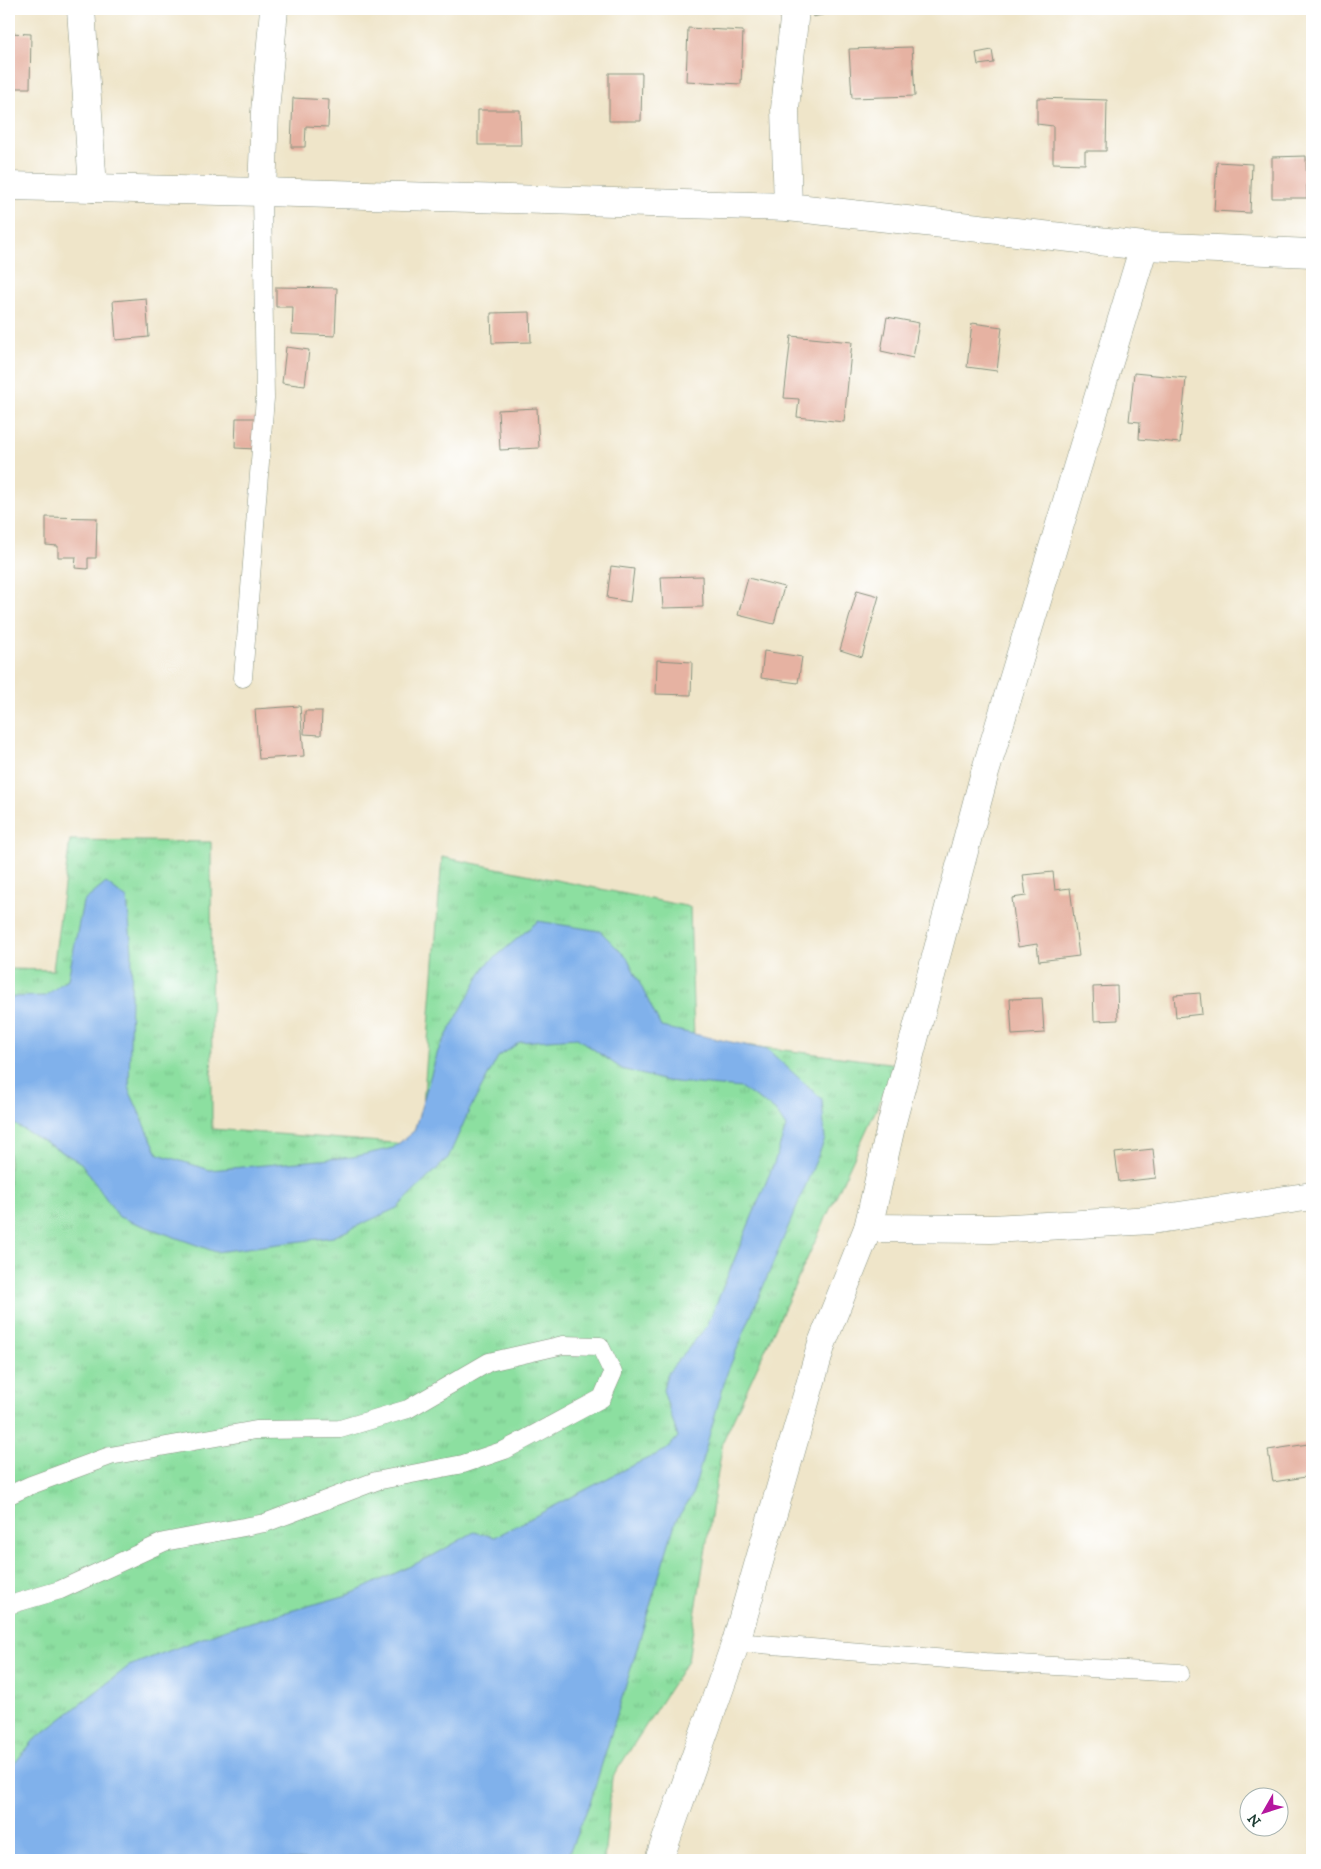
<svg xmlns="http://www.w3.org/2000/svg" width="1321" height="1869" viewBox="0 0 1321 1869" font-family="'IM FELL DW Pica',serif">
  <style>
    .grass { fill: url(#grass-tufts); stroke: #568e6a }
    .water { fill: #80b1eb; stroke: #507790 }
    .building { fill: #e6b2a2 }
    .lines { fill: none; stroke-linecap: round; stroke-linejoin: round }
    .lane-casing { stroke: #87917e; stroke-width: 19 }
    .street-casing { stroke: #87917e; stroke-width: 29 }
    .lane { stroke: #fff; stroke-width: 18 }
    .street { stroke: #fff; stroke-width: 28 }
  </style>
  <defs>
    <pattern id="grass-tufts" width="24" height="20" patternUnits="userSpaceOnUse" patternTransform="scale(1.25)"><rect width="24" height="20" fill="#8cdfa0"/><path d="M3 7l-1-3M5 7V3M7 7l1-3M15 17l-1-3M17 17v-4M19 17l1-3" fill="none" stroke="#78c08a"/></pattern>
  </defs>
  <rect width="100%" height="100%" fill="#fff"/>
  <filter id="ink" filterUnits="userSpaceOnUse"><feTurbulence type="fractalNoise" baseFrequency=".02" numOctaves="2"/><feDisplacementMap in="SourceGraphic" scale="10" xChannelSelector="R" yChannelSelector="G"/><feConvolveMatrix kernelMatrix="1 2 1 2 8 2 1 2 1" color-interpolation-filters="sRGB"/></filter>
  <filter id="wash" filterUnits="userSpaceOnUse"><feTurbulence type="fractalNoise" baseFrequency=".0096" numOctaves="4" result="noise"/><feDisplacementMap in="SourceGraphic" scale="20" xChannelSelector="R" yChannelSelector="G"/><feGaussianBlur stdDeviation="1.12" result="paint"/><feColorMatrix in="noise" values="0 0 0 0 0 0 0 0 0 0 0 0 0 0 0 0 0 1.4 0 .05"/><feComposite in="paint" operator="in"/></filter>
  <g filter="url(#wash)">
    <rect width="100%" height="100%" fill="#efe5c9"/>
    <path class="grass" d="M70 840 211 842 212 1129 420 1145 442 857 690 907 694 1039 897 1064 723 1441 688 1660 612 1778 604 1860H9V969L53 970Z"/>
    <path class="water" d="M106 883 127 899 132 951 129 1090 158 1154 210 1170 353 1157 393 1148 414 1131 438 1051 485 966 538 921 600 931 628 959 661 1027 768 1050 822 1099 825 1139 727 1373 692 1496 676 1520 591 1800 566 1860H9V1770L34 1740 129 1666 226 1629 351 1594 434 1555 474 1532 495 1537 627 1468 666 1450 678 1437 663 1390 667 1374 707 1326 774 1163 786 1127 775 1110 741 1088 666 1081 622 1069 577 1038 520 1042 498 1057 469 1111 448 1158 397 1208 333 1237 216 1252 119 1217 81 1163 9 1121V997L45 996 68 979 83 902Z"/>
    <g id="blocks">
      <g class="building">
        <path d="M811 9H844L845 10 813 17Z"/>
        <path d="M688 28 743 31 741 84 686 81Z"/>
        <path d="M9 33 31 34 30 88H9Z"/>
        <path d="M912 47 915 96 852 98 849 49Z"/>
        <path d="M992 50 994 63 978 65 976 53Z"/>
        <path d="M609 73H642L641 121H609Z"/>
        <path d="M293 98 329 100 328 127 306 126 305 147H291Z"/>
        <path d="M1037 98 1107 100 1106 151H1085V164L1053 163V126L1037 124Z"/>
        <path d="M478 110H520L521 145H478Z"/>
        <path d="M1306 156 1307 198H1272V157Z"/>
        <path d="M1217 162 1252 164 1250 213 1214 211Z"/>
        <path d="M276 287 337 288 335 336 292 334 293 307H276Z"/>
        <path d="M146 298 149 337 116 340 113 301Z"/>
        <path d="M530 312 531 342 492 343 491 313Z"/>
        <path d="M887 317 919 323 913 358 881 351Z"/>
        <path d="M972 323 1002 327 997 371 967 367Z"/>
        <path d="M791 336 852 342 844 422 797 417 799 399 784 398Z"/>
        <path d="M286 347 309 350 305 386 282 383Z"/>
        <path d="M1134 373 1186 378 1180 443 1139 439 1140 422 1129 421Z"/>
        <path d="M537 408 539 448 500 450 498 410Z"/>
        <path d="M236 418H257L256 449 235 448Z"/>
        <path d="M46 517 97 518 96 558H88V569L75 568 76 557H58V546L46 545Z"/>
        <path d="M611 566 634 569 630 602 607 598Z"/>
        <path d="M702 576 703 607 663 608 661 577Z"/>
        <path d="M748 578 784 587 774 624 738 615Z"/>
        <path d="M857 590 879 596 862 657 840 650Z"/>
        <path d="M764 651 802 657 798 683 761 678Z"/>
        <path d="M657 660 692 662 691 695 656 694Z"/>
        <path d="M300 706 304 756 259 759 255 709Z"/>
        <path d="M305 711H322L321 735 304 734Z"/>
        <path d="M1053 872 1055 890 1070 888 1079 956 1039 961 1037 944 1018 947 1012 898 1026 896 1023 875Z"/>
        <path d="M1117 986 1118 1020 1094 1021 1093 987Z"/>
        <path d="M1200 993 1202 1014 1176 1017 1174 995Z"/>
        <path d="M1042 998 1044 1033 1012 1035 1010 999Z"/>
        <path d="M1153 1149 1156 1178 1119 1182 1115 1153Z"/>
        <path d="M1308 1444 1312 1476 1273 1482 1268 1450Z"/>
      </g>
    </g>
  </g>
  <g filter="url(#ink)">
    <use href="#blocks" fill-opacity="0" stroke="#87917e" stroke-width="1"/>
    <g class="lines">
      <g class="lane-casing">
        <g id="lane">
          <path d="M243 678 265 398 262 192"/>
          <path d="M9 1495 31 1485 110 1456 256 1430 340 1429 408 1409 489 1362 563 1345 600 1346 613 1373 602 1398 505 1450 463 1464 376 1481 265 1523 164 1542 60 1590 9 1605"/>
          <path d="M736 1642 985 1662 1180 1673"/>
        </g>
      </g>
      <g class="street-casing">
        <g id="street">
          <path d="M81 9 93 188"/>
          <path d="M9 186 262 192 788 207 1144 246 1312 253"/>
          <path d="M262 192 265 112 274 9"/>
          <path d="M788 207 785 109 795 9"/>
          <path d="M868 1228 991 1229 1152 1220 1312 1196"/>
          <path d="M659 1860 736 1642 822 1343 868 1228 892 1122 984 776 1144 246"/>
        </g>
      </g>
      <use href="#lane" class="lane"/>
      <use href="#street" class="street"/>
    </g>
  </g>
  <rect width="1321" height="1869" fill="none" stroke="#fff" stroke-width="30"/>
  <g transform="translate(1264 1812) rotate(231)"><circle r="24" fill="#ffffff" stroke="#a5b1ae"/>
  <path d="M0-4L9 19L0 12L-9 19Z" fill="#b5179e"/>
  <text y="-8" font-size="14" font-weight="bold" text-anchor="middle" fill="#1f3d34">N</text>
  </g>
</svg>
